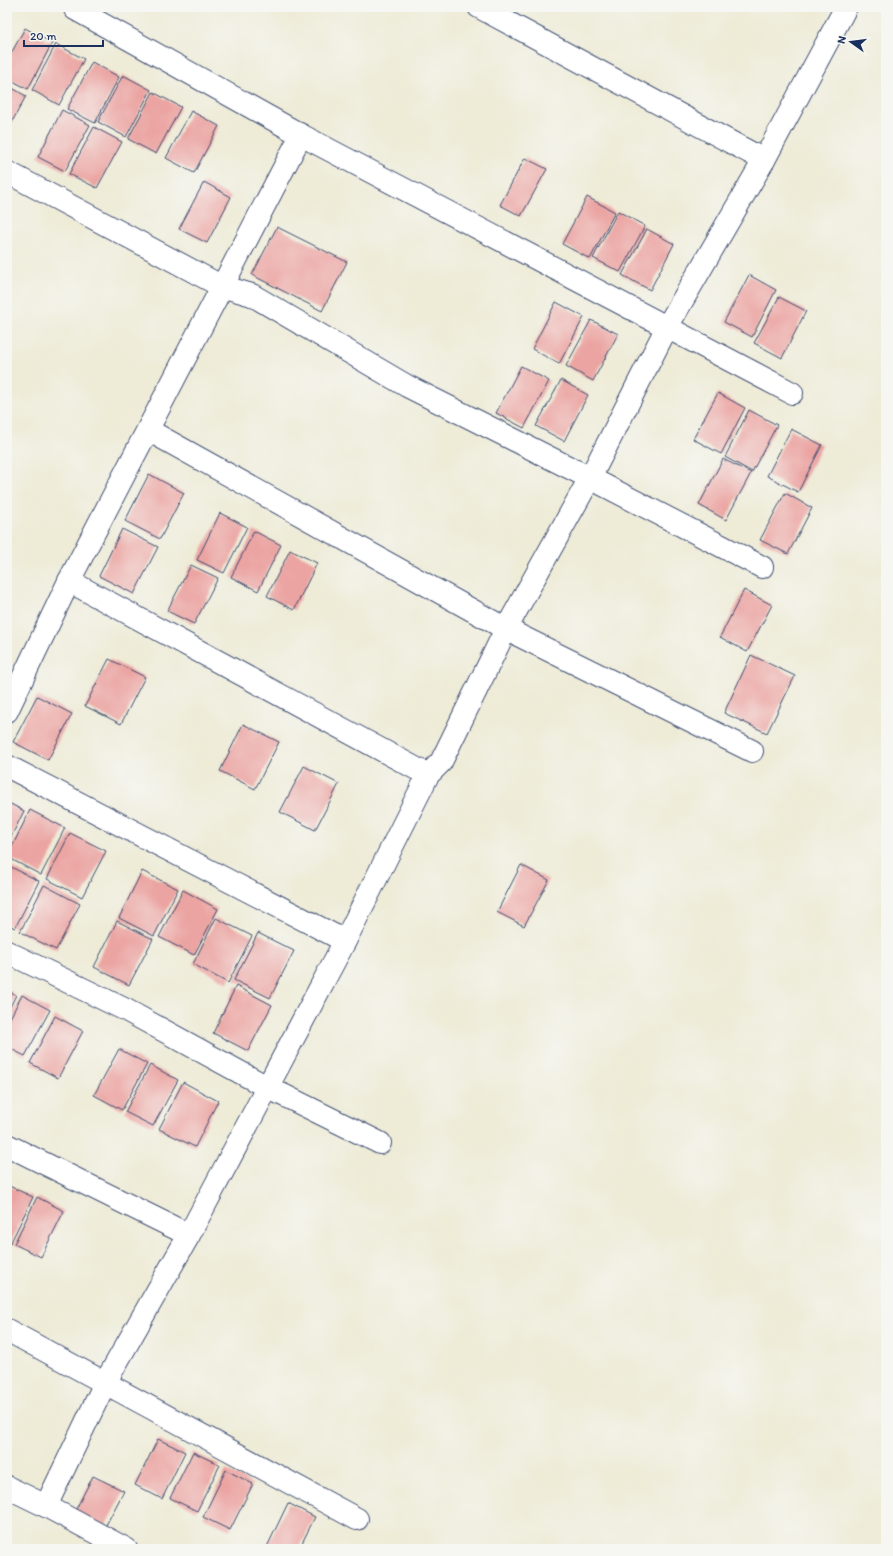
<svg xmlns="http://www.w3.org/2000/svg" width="893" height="1556" viewBox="0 0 893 1556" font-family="Itim,sans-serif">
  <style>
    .building { fill: #eba4a2 }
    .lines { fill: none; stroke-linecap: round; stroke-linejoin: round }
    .street-casing { stroke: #3b4b70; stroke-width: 24 }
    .street { stroke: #fff; stroke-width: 22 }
  </style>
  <rect width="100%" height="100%" fill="#f6f6f2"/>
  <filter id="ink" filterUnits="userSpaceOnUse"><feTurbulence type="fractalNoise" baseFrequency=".025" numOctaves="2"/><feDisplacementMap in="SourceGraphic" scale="8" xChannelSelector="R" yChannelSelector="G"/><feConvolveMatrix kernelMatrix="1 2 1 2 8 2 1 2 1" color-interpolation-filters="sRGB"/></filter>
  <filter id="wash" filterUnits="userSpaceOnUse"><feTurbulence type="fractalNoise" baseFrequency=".012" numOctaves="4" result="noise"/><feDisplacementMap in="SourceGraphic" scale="16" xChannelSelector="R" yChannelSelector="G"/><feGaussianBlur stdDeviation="0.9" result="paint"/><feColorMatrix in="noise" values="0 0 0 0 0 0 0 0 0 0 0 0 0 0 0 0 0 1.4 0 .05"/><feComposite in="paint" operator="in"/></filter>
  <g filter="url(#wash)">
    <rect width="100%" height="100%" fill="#eeebd7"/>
    <g id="blocks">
      <g class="building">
        <path d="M25 28 52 43 28 89 7 78V61Z"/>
        <path d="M56 44 84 59 59 105 32 90Z"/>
        <path d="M92 62 119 77 95 123 67 109Z"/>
        <path d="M123 75 151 90 126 137 98 122Z"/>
        <path d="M7 85 26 96 7 131Z"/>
        <path d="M153 92 181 107 156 154 128 139Z"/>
        <path d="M62 110 90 125 65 171 38 157Z"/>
        <path d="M191 111 219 126 194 173 166 158Z"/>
        <path d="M94 127 122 142 97 188 69 174Z"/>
        <path d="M525 158 547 169 521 216 500 205Z"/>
        <path d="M204 182 231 197 207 243 179 229Z"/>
        <path d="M587 197 615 212 590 259 562 244Z"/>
        <path d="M618 211 645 226 620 272 593 258Z"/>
        <path d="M277 227 347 262 322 311 252 275Z"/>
        <path d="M647 229 674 244 650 290 622 275Z"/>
        <path d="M749 275 776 290 752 337 724 322Z"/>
        <path d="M779 297 806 311 782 358 754 343Z"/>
        <path d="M556 302 584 317 559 364 532 349Z"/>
        <path d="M591 320 618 334 593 381 566 366Z"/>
        <path d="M521 366 549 381 524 428 496 413Z"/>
        <path d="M561 380 588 395 564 441 536 426Z"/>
        <path d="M718 393 745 408 721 454 693 439Z"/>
        <path d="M749 410 777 425 752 472 725 457Z"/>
        <path d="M791 429 822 445 798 492 767 476Z"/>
        <path d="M723 459 751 473 726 520 699 505Z"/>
        <path d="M149 474 184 493 160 539 125 521Z"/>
        <path d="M785 493 812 508 788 554 760 540Z"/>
        <path d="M220 513 247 527 224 573 197 560Z"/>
        <path d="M122 529 158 547 134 594 99 576Z"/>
        <path d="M254 531 281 545 258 591 231 577Z"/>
        <path d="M290 550 317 563 294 610 267 596Z"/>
        <path d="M191 565 218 578 194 624 167 611Z"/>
        <path d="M744 590 772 605 747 652 720 637Z"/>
        <path d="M751 655 795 676 767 733 724 713Z"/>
        <path d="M109 659 145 677 121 724 85 706Z"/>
        <path d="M37 696 72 714 48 760 13 742Z"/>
        <path d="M243 724 279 742 255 789 220 771Z"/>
        <path d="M304 766 339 784 315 830 280 812Z"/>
        <path d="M7 802 24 811 7 845Z"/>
        <path d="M30 810 65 828 41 875 7 857Z"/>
        <path d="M70 833 106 851 82 897 47 879Z"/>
        <path d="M7 865 39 881 15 928 7 924Z"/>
        <path d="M521 865 549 880 524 926 497 912Z"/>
        <path d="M142 871 178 889 154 936 119 918Z"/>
        <path d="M44 885 80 904 56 950 20 932Z"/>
        <path d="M183 890 218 909 194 955 159 937Z"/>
        <path d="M216 918 252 936 228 983 193 964Z"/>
        <path d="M117 921 153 939 129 985 94 967Z"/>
        <path d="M258 933 294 951 270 998 234 980Z"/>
        <path d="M236 986 272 1005 248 1051 213 1033Z"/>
        <path d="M7 990 16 995 7 1013Z"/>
        <path d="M22 995 50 1010 25 1056 7 1047V1024Z"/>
        <path d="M55 1016 83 1031 58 1078 30 1063Z"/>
        <path d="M119 1049 147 1064 122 1110 94 1095Z"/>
        <path d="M150 1065 178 1080 153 1126 125 1112Z"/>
        <path d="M183 1082 218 1101 195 1147 159 1129Z"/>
        <path d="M7 1185 33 1197 10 1244 7 1242Z"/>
        <path d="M37 1197 64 1211 41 1257 14 1244Z"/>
        <path d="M158 1439 185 1452 162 1499 135 1485Z"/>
        <path d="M193 1452 220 1465 197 1511 170 1498Z"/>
        <path d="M226 1470 253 1484 230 1530 203 1517Z"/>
        <path d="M93 1476 124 1491 105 1527 75 1511Z"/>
        <path d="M288 1503 315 1517 299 1549H266Z"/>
      </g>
    </g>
  </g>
  <g filter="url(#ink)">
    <use href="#blocks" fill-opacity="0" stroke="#3b4b70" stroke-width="1"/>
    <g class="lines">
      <g class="street-casing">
        <g id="street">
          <path d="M479 7 764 160"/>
          <path d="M75 9 301 135 792 393"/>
          <path d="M7 172 221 286 252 295 407 386 590 478 762 567"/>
          <path d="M148 430 506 629 752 751"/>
          <path d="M69 581 428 775"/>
          <path d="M7 711 69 581 301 135"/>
          <path d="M7 766 345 941"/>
          <path d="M7 952 126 1010 267 1087 380 1143"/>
          <path d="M7 1145 189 1235"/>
          <path d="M7 1330 357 1519"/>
          <path d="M7 1487 46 1506"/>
          <path d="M126 1549 46 1506 105 1383 189 1235 345 941 428 775 441 762 506 629 590 478 667 327 764 160 846 7"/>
        </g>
      </g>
      <use href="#street" class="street"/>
    </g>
  </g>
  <rect width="893" height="1556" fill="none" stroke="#f6f6f2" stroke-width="24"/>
  <g transform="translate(851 42) rotate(284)" stroke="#f6f6f2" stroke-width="3" paint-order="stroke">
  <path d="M0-3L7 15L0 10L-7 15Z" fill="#1b2f5e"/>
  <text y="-6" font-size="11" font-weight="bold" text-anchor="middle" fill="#1b2f5e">N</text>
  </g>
  <path d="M24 40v6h79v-6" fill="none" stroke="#1b2f5e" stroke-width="2"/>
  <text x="30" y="40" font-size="12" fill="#1b2f5e" stroke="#f6f6f2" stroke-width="3" paint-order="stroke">20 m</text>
</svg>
